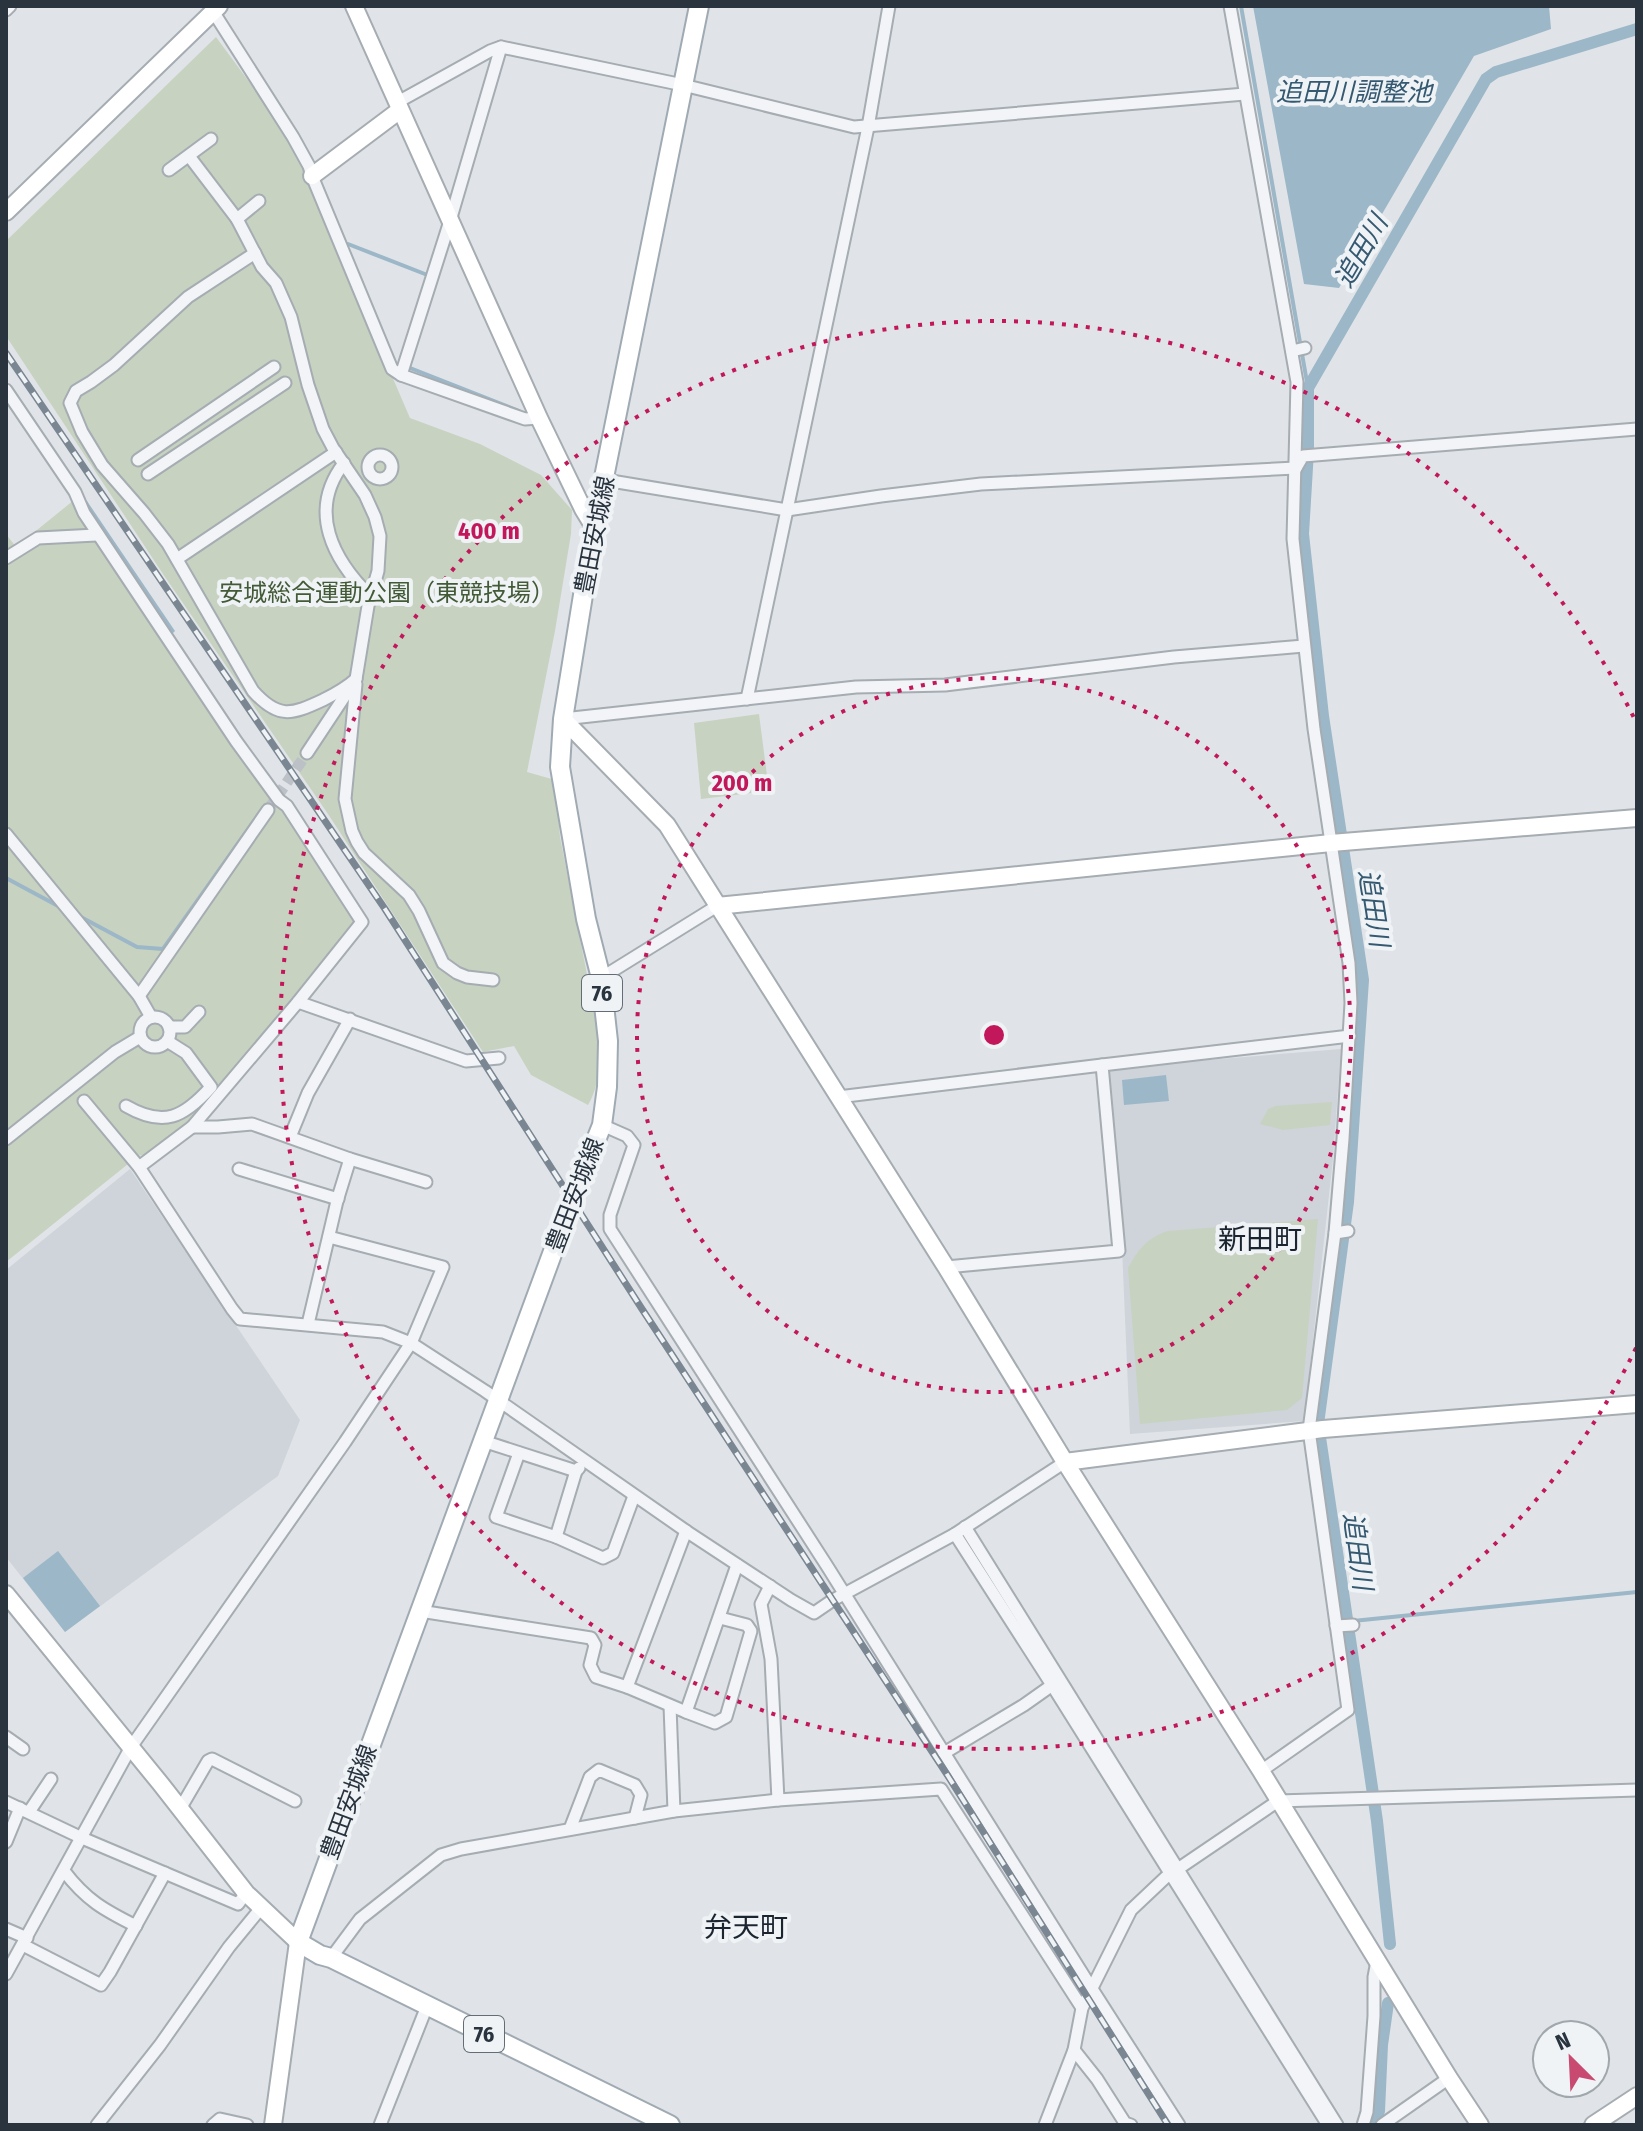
<svg xmlns="http://www.w3.org/2000/svg" width="1643" height="2131" viewBox="0 0 1643 2131" font-family="'Fira Sans Condensed','Noto Sans JP',sans-serif">
  <style>
    .built { fill: #ced4da }
    .green { fill: #c8d2c1 }
    .water { fill: #9cb7c7 }
    .lines { fill: none; stroke-linecap: round; stroke-linejoin: round }
    .stream { stroke: #9cb7c7; stroke-width: 4 }
    .canal { stroke: #9cb7c7; stroke-width: 12 }
    .street-tunnel { stroke: #bbc1c6; stroke-width: 11; stroke-dasharray: 11 5.5; stroke-linecap: butt }
    .street-casing { stroke: #a5acb2; stroke-width: 15 }
    .secondary-casing { stroke: #a5acb2; stroke-width: 20 }
    .primary-casing { stroke: #a0aab3; stroke-width: 22 }
    .street { stroke: #f2f4f7; stroke-width: 11 }
    .secondary { stroke: #fff; stroke-width: 16 }
    .primary { stroke: #fff; stroke-width: 18 }
    .rail-casing { stroke: #7a8691; stroke-width: 7 }
    .rail { stroke: #eff3f6; stroke-width: 4; stroke-dasharray: 12; stroke-linecap: butt }
    .ring { fill: none; stroke: #c2185b; stroke-width: 4; stroke-dasharray: 4 8 }
    .labels { text-anchor: middle; stroke-width: 8; stroke-linejoin: round; paint-order: stroke }
    .shield { fill: #eff3f6; stroke: #646d76; stroke-width: 2 }
    .shield-label { font-size: 22px; font-weight: bold; fill: #29343f }
    .street-label { font-size: 24px; fill: #29343f; stroke: #eff3f6 }
    .park-label { font-size: 24px; fill: #435a37; stroke: #eff3f6 }
    .water-label { font-size: 26px; font-style: italic; fill: #355971; stroke: #eff3f6 }
    .quarter-label { font-size: 28px; fill: #1b2530; stroke: #eff3f6 }
    .centre { fill: #c2185b; stroke: #eff3f6; stroke-width: 4 }
    .ring-label { font-size: 24px; text-anchor: middle; font-weight: bold; fill: #c2185b; stroke: #eff3f6; stroke-width: 8; stroke-linejoin: round; paint-order: stroke }
  </style>
  <rect width="100%" height="100%" fill="#e0e4e8"/>
  <g class="built">
    <path d="M1341 1049 1333 1159 1304 1421 1130 1434 1122 1248 1109 1068Z"/>
    <path d="M130 1169 300 1420 278 1476 65 1632 6 1557V1270Z"/>
  </g>
  <g class="green">
    <path d="M216 37 289 136 410 418 480 444 541 475 572 510 571 534 555 631 527 772 555 780 560 837 595 1015C598 1045 604 1079 588 1105L531 1075 514 1046 483 1052 328 814 165 577 6 336V241Z"/>
    <path d="M74 500 278 804 359 921 190 1122 147 1154 138 1156 6 1262V534L16 547Z"/>
    <path d="M759 714 769 791 701 799 694 723Z"/>
    <path d="M1332 1102 1330 1125 1283 1130 1260 1124 1268 1109 1275 1106Z"/>
    <path d="M1318 1219 1302 1398 1287 1410 1140 1424 1128 1268C1139 1248 1147 1238 1168 1231Z"/>
  </g>
  <g class="water">
    <path d="M1253 6H1318V8L1334 6H1549L1551 29 1474 56 1339 288 1304 284Z"/>
    <path d="M87 501 175 631 171 635 83 504Z"/>
    <path d="M1166 1075 1169 1101 1124 1105 1122 1080Z"/>
    <path d="M58 1551 100 1606 65 1632 23 1578Z"/>
  </g>
  <g class="lines">
    <g class="stream">
      <path d="M1241 6 1308 388"/>
      <path d="M348 244 430 276 429 278"/>
      <path d="M405 366 519 411"/>
      <path d="M6 878 60 907"/>
      <path d="M79 916 137 947 163 949 263 808"/>
      <path d="M1353 1621 1637 1592"/>
    </g>
    <g class="canal">
      <path d="M1390 1944 1377 1821 1318 1424 1348 1202 1363 980 1323 716 1303 534 1308 451V388L1486 79 1496 72 1637 29"/>
      <path d="M1374 2125 1379 2111 1382 2045 1388 2003"/>
    </g>
    <path class="street-tunnel" d="M268 810 307 753"/>
    <g class="street-casing">
      <g id="street">
        <path d="M1230 6 1297 382 1293 539 1314 729 1349 963 1351 1003 1343 1139 1335 1233 1309 1430 1348 1710 1261 1771"/>
        <path d="M6 10 10 6"/>
        <path d="M216 16 293 137 309 166 312 176 392 369 401 375 525 419 539 418"/>
        <path d="M396 103 490 51 501 47 683 85 854 127 1245 94"/>
        <path d="M189 156 237 219 259 201"/>
        <path d="M169 170 211 139"/>
        <path d="M237 219 262 267 276 283 291 317 308 385 323 429 333 448 365 495 375 517 380 536 378 571 368 606 356 679 307 753"/>
        <path d="M255 253 188 297 114 365 91 382 76 391 70 403 82 432 102 465 144 513 168 544 253 691C278 719 291 715 323 700 335 694 346 688 356 679"/>
        <path d="M1292 351 1305 348"/>
        <path d="M401 375 450 221 501 47"/>
        <path d="M6 390 75 492 84 513 236 741 279 800 287 806 362 922 298 1002 192 1127 139 1167"/>
        <circle cx="380" cy="467" r="12"/>
        <path d="M138 460 274 367"/>
        <path d="M344 463C307 511 333 560 371 597"/>
        <path d="M1296 468 1303 456 1637 429"/>
        <path d="M148 474 285 383"/>
        <path d="M605 480 787 510 881 496 981 484 1296 468"/>
        <path d="M6 558 38 538 96 535"/>
        <path d="M177 559 336 452"/>
        <path d="M356 684 345 799 352 831 357 842 364 853 409 895 419 911 443 963 457 973 467 977 493 980"/>
        <path d="M747 699 868 127 889 6"/>
        <path d="M563 719 856 687 945 685 1174 657 1304 646"/>
        <path d="M6 834 139 996 151 1017"/>
        <path d="M601 978 717 906"/>
        <path d="M139 996 268 810"/>
        <path d="M298 1002 466 1061 499 1058"/>
        <circle cx="155" cy="1032" r="15"/>
        <path d="M169 1027H185L199 1012"/>
        <path d="M838 1097 1102 1065"/>
        <path d="M84 1101 139 1167 232 1309 240 1319 383 1332 411 1343 485 1391 686 1531 791 1600 814 1613 833 1600 955 1534 1065 1462"/>
        <path d="M126 1106C164 1128 184 1117 211 1087L186 1053 167 1041"/>
        <path d="M602 1125 627 1136 634 1145 610 1215V1229L827 1566 1092 1989 1179 2125"/>
        <path d="M192 1127H218L252 1124 350 1159 337 1201 308 1324"/>
        <path d="M290 1137 308 1093 350 1019"/>
        <path d="M6 1139 115 1052 140 1037"/>
        <path d="M350 1159 426 1182"/>
        <path d="M239 1169 338 1199"/>
        <path d="M1335 1233 1348 1231"/>
        <path d="M946 1267 1119 1251 1102 1065 1350 1036"/>
        <path d="M483 1441 576 1471 579 1468"/>
        <path d="M519 1453 496 1517 556 1537 576 1471"/>
        <path d="M965 1527 1337 2125"/>
        <path d="M686 1531 627 1687 686 1712 737 1565"/>
        <path d="M955 1534 1052 1685 1328 2125"/>
        <path d="M556 1537 603 1558 613 1553 634 1496"/>
        <path d="M770 1586 761 1604 771 1659 778 1800"/>
        <path d="M420 1611 591 1638 595 1645 590 1665 596 1677 627 1687"/>
        <path d="M1336 1626 1353 1625"/>
        <path d="M670 1706 674 1811"/>
        <path d="M686 1712 715 1723 726 1717 751 1631 747 1625 720 1618"/>
        <path d="M6 1737 23 1749"/>
        <path d="M944 1753 1024 1705 1058 1681"/>
        <path d="M6 1802 82 1838 238 1904 246 1893"/>
        <path d="M180 1809 208 1761 212 1759 295 1801"/>
        <path d="M29 1812 51 1779"/>
        <path d="M570 1829 590 1777 599 1770 635 1785 641 1795 635 1818"/>
        <path d="M6 1842 20 1808"/>
        <path d="M64 1871C86 1900 104 1910 136 1926"/>
        <path d="M6 1929 27 1938"/>
        <path d="M23 1945 101 1985 110 1972 165 1873"/>
        <path d="M331 1958 360 1919 441 1855 461 1849 674 1811 778 1800 941 1789 1082 2008"/>
        <path d="M6 1974 131 1747 345 1442 411 1343 443 1267 329 1237"/>
        <path d="M1074 2050 1097 2079 1125 2123 1131 2125"/>
        <path d="M97 2125 160 2045 229 1947 261 1908"/>
        <path d="M213 2125 220 2119 247 2125"/>
        <path d="M380 2125 427 2006"/>
        <path d="M1045 2125 1074 2050 1082 2008 1131 1910 1166 1877 1278 1801 1637 1790"/>
        <path d="M1363 2125 1367 2112 1374 2016V1977L1377 1961"/>
        <path d="M1382 2125 1449 2078"/>
      </g>
    </g>
    <g class="secondary-casing">
      <g id="secondary">
        <path d="M354 6 539 418 583 509 594 527"/>
        <path d="M312 176 400 110"/>
        <path d="M6 212 219 6"/>
        <path d="M563 719 667 825 946 1267 1065 1462 1261 1771 1449 2078 1480 2125"/>
        <path d="M717 906 1331 843 1637 818"/>
        <path d="M1065 1462 1323 1429 1637 1404"/>
        <path d="M6 1594 160 1783 246 1893 298 1942 273 2125"/>
        <path d="M1593 2125 1637 2096"/>
      </g>
    </g>
    <g class="primary-casing">
      <path id="primary" d="M670 2125 331 1958 320 1955 298 1942 572 1200 602 1125 607 1087 608 1041 601 978 586 919 560 767 563 719 594 527 699 6"/>
    </g>
    <use href="#street" class="street"/>
    <use href="#secondary" class="secondary"/>
    <use href="#primary" class="primary"/>
    <g class="rail-casing">
      <path id="rail" d="M6 353 385 909 642 1309 948 1776 1168 2125"/>
    </g>
    <use href="#rail" class="rail"/>
  </g>
  <g class="ring">
    <circle cx="994" cy="1035" r="357"/>
    <path d="M1636 1348A714 714 0 1 1 1636 722"/>
  </g>
  <g class="labels">
    <g class="shield">
      <rect x="582" y="975" width="40" height="36" rx="6"/>
      <rect x="464" y="2016" width="40" height="36" rx="6"/>
    </g>
    <g class="shield-label">
      <text x="602" y="1001">76</text>
      <text x="484" y="2042">76</text>
    </g>
    <g class="street-label">
      <text transform="translate(595 535) rotate(-79)" y="8">豊田安城線</text>
      <text transform="translate(575 1195) rotate(-69)" y="8">豊田安城線</text>
      <text transform="translate(349 1802) rotate(-70)" y="8">豊田安城線</text>
    </g>
    <g class="park-label">
      <text x="387" y="601">安城総合運動公園（東競技場）</text>
    </g>
    <g class="water-label">
      <text x="1354" y="101">追田川調整池</text>
      <text transform="translate(1361 251) rotate(-60)" y="9">追田川</text>
      <text transform="translate(1374 908) rotate(81)" y="9">追田川</text>
      <text transform="translate(1358 1551) rotate(82)" y="9">追田川</text>
    </g>
    <g class="quarter-label">
      <text x="1260" y="1249">新田町</text>
      <text x="746" y="1937">弁天町</text>
    </g>
  </g>
  <circle cx="994" cy="1035" r="12" class="centre"/>
  <g class="ring-label">
    <text x="489" y="539">400 m</text>
    <text x="742" y="791">200 m</text>
  </g>
  <rect width="1643" height="2131" fill="none" stroke="#29343f" stroke-width="16"/>
  <g transform="translate(1571 2059) rotate(336)"><circle r="38" fill="#eff3f6" stroke="#a0a7ad" stroke-width="2"/>
  <path d="M0-6L14 30L0 20L-14 30Z" fill="#c84a70"/>
  <text y="-12" font-size="22" font-weight="bold" text-anchor="middle" fill="#29343f">N</text>
  </g>
</svg>
